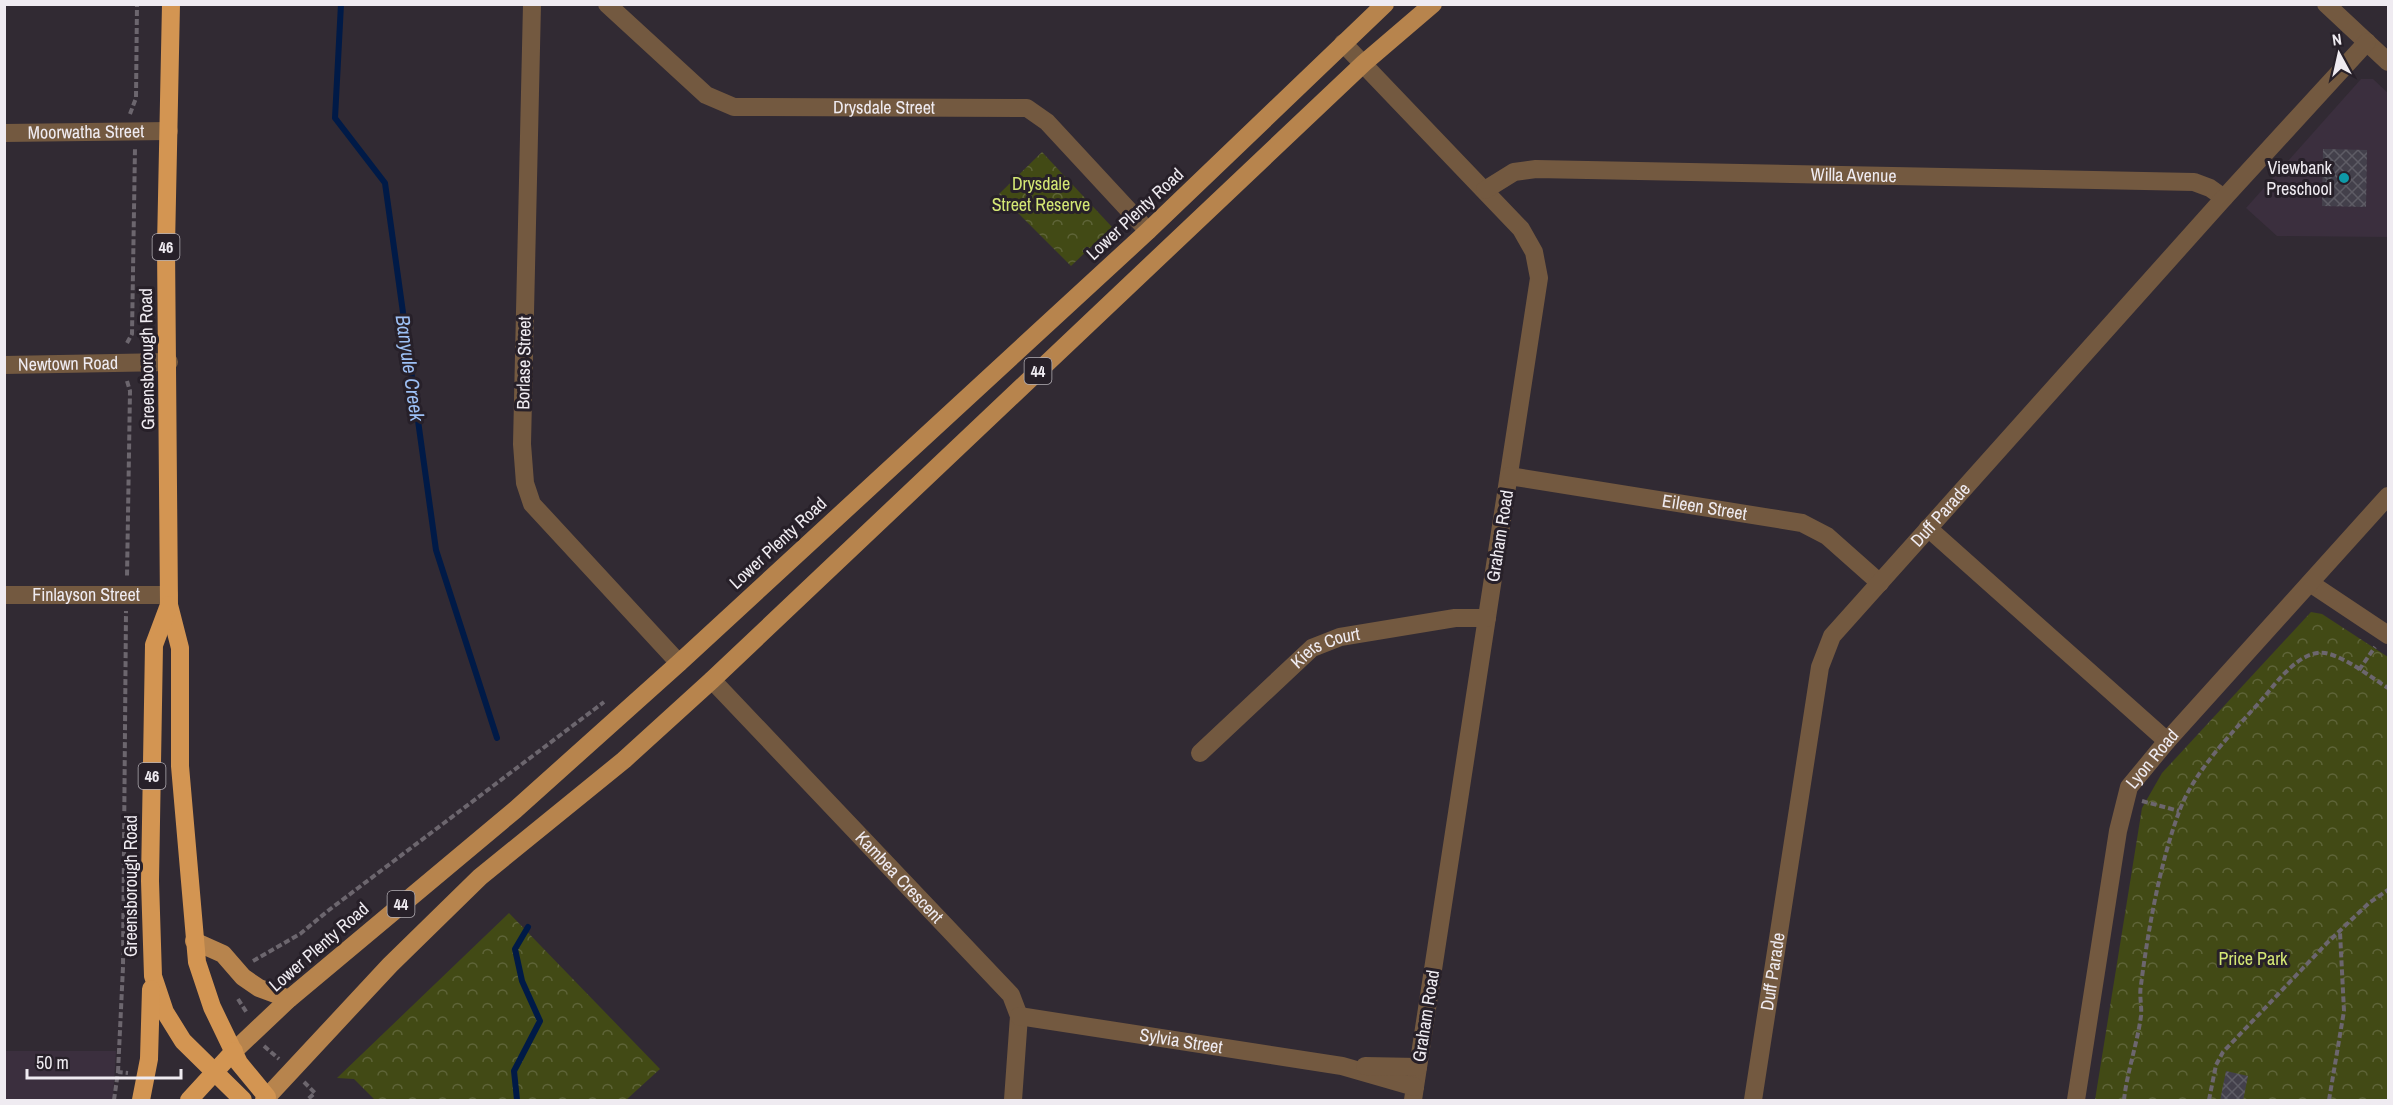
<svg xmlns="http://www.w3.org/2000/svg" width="2393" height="1105" viewBox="0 0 2393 1105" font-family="'Archivo Narrow',sans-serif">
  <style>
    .education { fill: #3b2f3e }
    .park { fill: url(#park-crowns) }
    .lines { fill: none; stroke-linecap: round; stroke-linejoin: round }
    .stream { stroke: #001a47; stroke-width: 6 }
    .building { fill: url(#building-cross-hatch) }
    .path { stroke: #6c666e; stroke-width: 4; stroke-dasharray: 6 3; stroke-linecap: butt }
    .minor { stroke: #735940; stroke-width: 18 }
    .major { stroke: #b7844d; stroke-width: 18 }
    .highway { stroke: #d39552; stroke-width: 18 }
    .culture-dot { fill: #0f9aa8; stroke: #272029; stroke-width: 2 }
    .labels { text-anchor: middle; stroke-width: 6; stroke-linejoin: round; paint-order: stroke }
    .shield { fill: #272029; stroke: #b3aeb5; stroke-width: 1.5 }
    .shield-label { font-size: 16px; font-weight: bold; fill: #efebf1 }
    .street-label { font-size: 18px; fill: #efebf1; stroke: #272029 }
    .poi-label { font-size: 18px; fill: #efebf1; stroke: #272029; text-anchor: end }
    .park-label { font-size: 18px; fill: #d4e774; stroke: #272029 }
    .water-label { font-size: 20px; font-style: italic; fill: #9dc0f5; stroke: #272029 }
  </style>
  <defs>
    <pattern id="park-crowns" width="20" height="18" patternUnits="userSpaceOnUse" patternTransform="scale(1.5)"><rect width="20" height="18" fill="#424a15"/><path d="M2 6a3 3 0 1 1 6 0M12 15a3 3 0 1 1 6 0" fill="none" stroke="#5e6438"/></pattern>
    <pattern id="building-cross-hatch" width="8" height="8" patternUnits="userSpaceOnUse" patternTransform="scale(1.5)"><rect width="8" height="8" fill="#43404b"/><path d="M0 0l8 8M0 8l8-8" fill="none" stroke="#5e5c65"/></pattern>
  </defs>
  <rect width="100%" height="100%" fill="#312a33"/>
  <g class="education">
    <path d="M2361 79H2373L2388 93V237L2277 236 2246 208Z"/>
    <path d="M5 1051H116L113 1098 112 1100H5Z"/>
  </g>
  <g class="park">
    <path d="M1042 152 1112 227 1071 266 999 194Z"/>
    <path d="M2311 612 2322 614 2388 657V1100H2095L2142 808 2162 773Z"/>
    <path d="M509 913 660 1069 626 1100H375L354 1079 337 1078Z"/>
  </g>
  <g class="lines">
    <g class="stream">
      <path d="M341 4 335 118 385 183 436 550 497 738"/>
      <path d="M517 1100 514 1071 540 1021 522 981 515 949 528 927"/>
    </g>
  </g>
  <g class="building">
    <path d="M2323 149 2367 150 2366 207 2322 206Z"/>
    <path d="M2226 1071 2248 1076 2243 1101H2220Z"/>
  </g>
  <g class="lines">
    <g class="path">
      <path d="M130 114 136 98 137 4"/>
      <path d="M127 343 132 334 135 148"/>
      <path d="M127 381 130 391 127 577"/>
      <path d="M2359 670 2375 647"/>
      <path d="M2142 801 2179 811"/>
      <path d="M253 961 300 934 329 910 604 702"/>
      <path d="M238 999 247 1013"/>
      <path d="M264 1046 279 1059"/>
      <path d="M118 1072 123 967 126 611"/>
      <path d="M304 1082 315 1093 307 1100"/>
      <path d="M114 1100 118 1072 128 1073"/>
      <path d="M2124 1100C2127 1072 2137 1045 2141 1016 2142 1006 2139 995 2141 985 2148 930 2160 863 2179 812 2194 770 2236 729 2265 696 2278 680 2302 649 2325 653 2344 656 2372 678 2388 688"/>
      <path d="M2209 1100 2216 1065 2223 1052 2327 943 2369 903 2388 890"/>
      <path d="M2329 1100 2344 1011 2340 932"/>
    </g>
    <g class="minor">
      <path d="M532 4 522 444 525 483 532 504 679 663"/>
      <path id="s1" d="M607 4 706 95 734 107 1027 108 1047 122 1148 231"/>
      <path d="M2326 4 2388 62"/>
      <path d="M1343 43 1521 229 1534 252 1539 278 1413 1100"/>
      <path id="s2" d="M4 133 169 131"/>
      <path id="s3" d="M1485 190 1514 172 1536 169 2194 182 2210 188 2224 198"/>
      <path id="s4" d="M4 365 169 362"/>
      <path id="s5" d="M1509 476 1802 523 1827 536 1880 583"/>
      <path d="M1928 528 2167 741"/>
      <path d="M2310 583 2388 635"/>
      <path id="s6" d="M4 595H169"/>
      <path id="s7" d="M712 680 1011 995 1019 1016 1013 1100"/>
      <path id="s8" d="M1200 753 1312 648 1340 637 1455 618H1487"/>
      <path id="s9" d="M1019 1016 1342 1066 1415 1087"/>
      <path d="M1365 1066 1418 1067"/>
      <path id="s10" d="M1753 1100 1820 667 1832 636 2224 198 2367 42"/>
      <path id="s11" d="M2076 1100 2118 831 2129 787 2167 741 2388 496"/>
    </g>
    <g class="major">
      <path d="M194 941 223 954 243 977 259 988 289 999"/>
      <path d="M234 1051 289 999 515 810 679 663 1148 231 1385 4"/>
      <path d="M267 1097 390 965 480 877 624 760 712 680 1364 63 1433 4"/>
    </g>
    <g class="highway">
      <path d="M171 4 166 246 169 605 180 648V766L197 962 212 1007 239 1063 267 1097 264 1100"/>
      <path d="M169 605 154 645 150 881 153 976 165 1012 183 1041 243 1100"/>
      <path d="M141 1100 149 1059 151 989"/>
      <path d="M189 1100 234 1051"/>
    </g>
  </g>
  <circle class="culture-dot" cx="2344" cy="178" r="6"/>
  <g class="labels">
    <g class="shield">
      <rect x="152.5" y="234" width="27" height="26" rx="4.5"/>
      <rect x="1024.5" y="358" width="27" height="26" rx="4.5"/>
      <rect x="138.5" y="763" width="27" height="26" rx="4.5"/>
      <rect x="387.5" y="891" width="27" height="26" rx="4.5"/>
    </g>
    <g class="shield-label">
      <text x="166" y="253">46</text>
      <text x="1038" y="377">44</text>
      <text x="152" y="782">46</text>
      <text x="401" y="910">44</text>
    </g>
    <g class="street-label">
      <text dy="6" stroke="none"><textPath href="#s1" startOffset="315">Drysdale Street</textPath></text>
      <text dy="6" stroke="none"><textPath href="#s2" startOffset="82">Moorwatha Street</textPath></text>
      <text dy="6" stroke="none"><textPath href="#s3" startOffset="374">Willa Avenue</textPath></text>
      <text transform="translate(1135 214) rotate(-43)" y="6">Lower Plenty Road</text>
      <text transform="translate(147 359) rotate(-91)" y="6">Greensborough Road</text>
      <text dy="6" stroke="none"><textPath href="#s4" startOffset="64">Newtown Road</textPath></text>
      <text transform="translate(524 363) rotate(-89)" y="6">Borlase Street</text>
      <text dy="6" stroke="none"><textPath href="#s5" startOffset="198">Eileen Street</textPath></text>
      <text dy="6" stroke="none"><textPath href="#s10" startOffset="634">Duff Parade</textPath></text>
      <text transform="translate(1500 536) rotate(-81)" y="6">Graham Road</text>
      <text transform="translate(778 543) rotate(-43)" y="6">Lower Plenty Road</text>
      <text dy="6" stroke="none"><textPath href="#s6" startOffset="82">Finlayson Street</textPath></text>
      <text dy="6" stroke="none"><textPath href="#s8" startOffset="166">Kiers Court</textPath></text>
      <text dy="6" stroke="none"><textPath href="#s11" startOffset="354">Lyon Road</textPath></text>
      <text dy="6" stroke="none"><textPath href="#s7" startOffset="272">Kambea Crescent</textPath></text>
      <text transform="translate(131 886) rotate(-90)" y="6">Greensborough Road</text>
      <text transform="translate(319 947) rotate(-41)" y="6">Lower Plenty Road</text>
      <text dy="6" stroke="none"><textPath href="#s10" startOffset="130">Duff Parade</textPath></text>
      <text transform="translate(1426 1016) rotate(-81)" y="6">Graham Road</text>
      <text dy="6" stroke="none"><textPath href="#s9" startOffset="164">Sylvia Street</textPath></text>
    </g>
    <g class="poi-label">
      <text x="2332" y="174">Viewbank<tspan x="2332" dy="21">Preschool</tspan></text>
    </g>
    <g class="park-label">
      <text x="1041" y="190">Drysdale<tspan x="1041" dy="21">Street Reserve</tspan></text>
      <text x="2253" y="965">Price Park</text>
    </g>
    <g class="water-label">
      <text transform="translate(410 368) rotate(82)" y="7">Banyule Creek</text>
    </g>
  </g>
  <rect width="2393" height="1105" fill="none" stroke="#efebf1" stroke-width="12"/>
  <g transform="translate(2339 54) rotate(352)" stroke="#272029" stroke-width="4.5" paint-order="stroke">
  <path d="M0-4.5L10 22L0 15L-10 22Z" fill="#efebf1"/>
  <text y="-9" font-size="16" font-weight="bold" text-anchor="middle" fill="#efebf1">N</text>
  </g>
  <path d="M27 1069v9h154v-9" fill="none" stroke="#efebf1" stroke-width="3"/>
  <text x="36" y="1069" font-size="18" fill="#efebf1" stroke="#272029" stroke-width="4.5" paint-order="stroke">50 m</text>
</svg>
